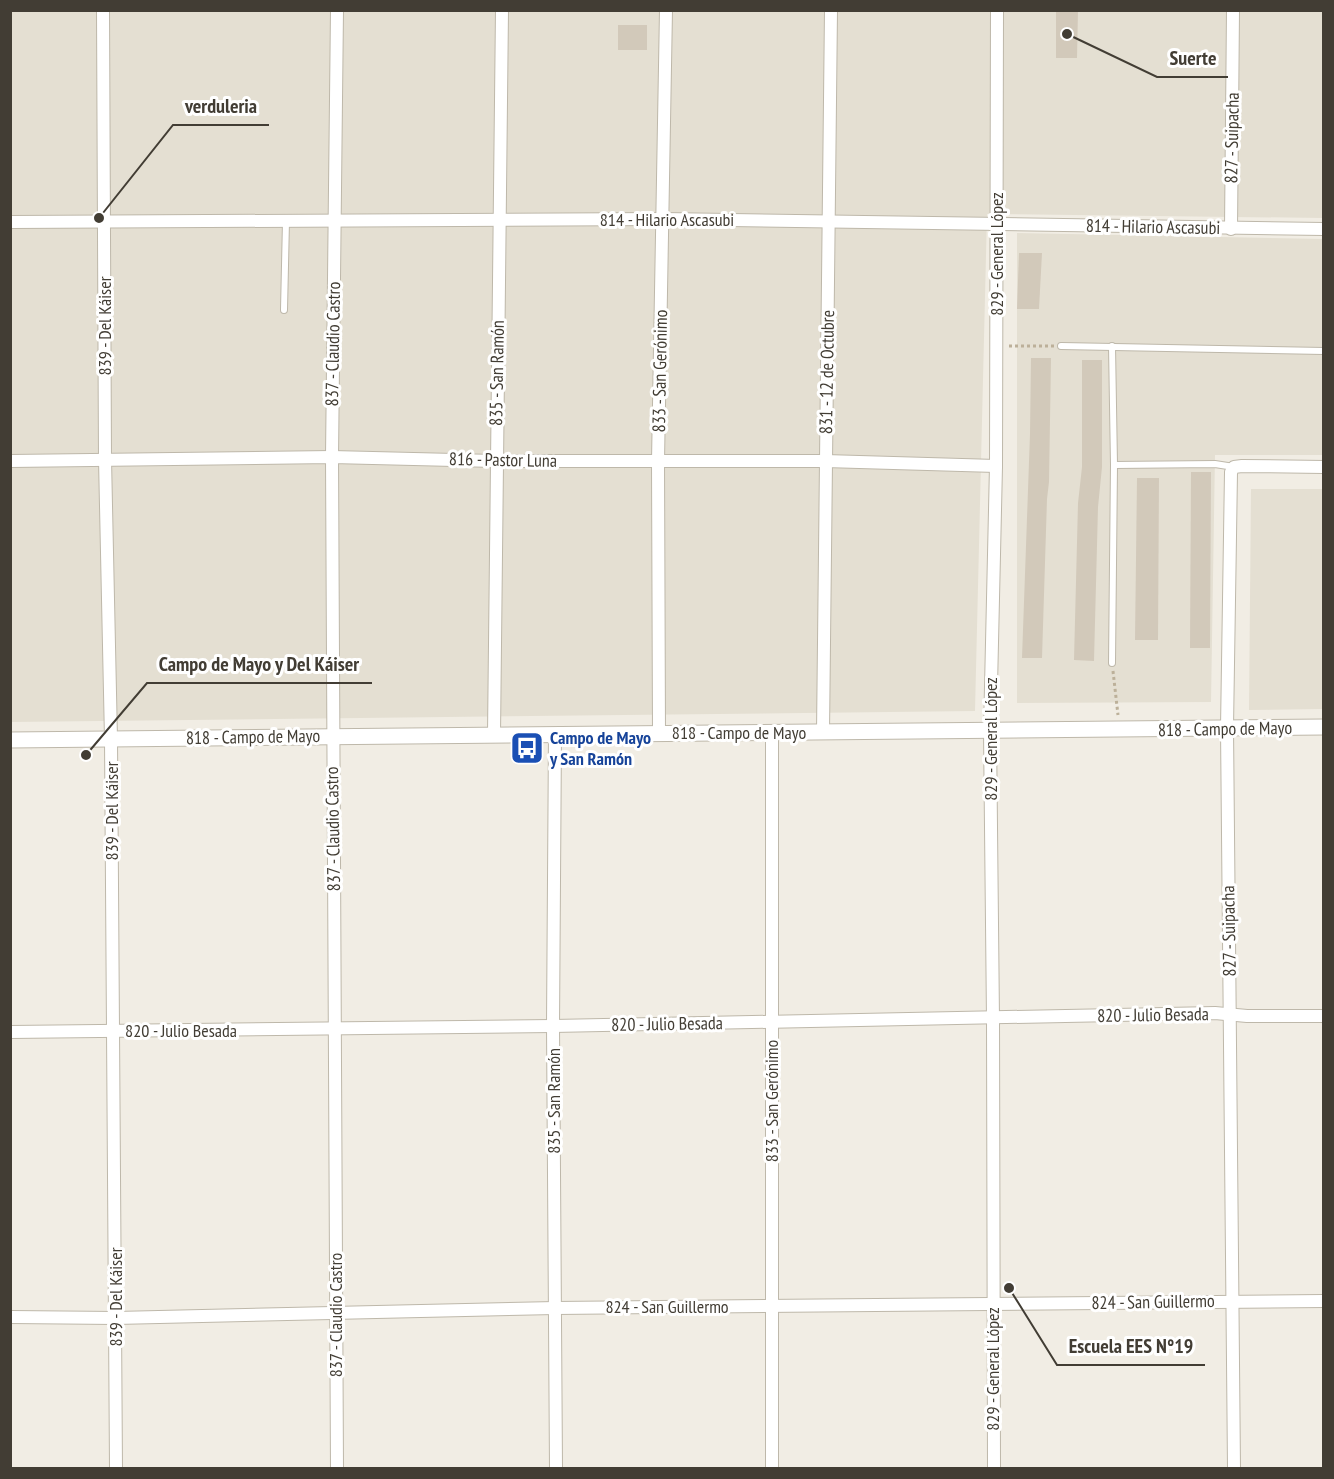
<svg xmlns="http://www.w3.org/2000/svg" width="1334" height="1479" viewBox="0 0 1334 1479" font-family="'PT Sans Narrow',sans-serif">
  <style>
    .residential { fill: #e4dfd2 }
    .building { fill: #d2c9ba }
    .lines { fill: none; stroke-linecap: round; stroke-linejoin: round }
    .service-casing { stroke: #beb8aa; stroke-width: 8 }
    .minor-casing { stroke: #beb8aa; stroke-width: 14 }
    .tertiary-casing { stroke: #beb8aa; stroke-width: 17 }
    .path { stroke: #bcb099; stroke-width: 3; stroke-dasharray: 3 3; stroke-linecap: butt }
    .service { stroke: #fff; stroke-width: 6 }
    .minor { stroke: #fff; stroke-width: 12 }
    .tertiary { stroke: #fff; stroke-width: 15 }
    .labels { text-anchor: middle; stroke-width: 6; stroke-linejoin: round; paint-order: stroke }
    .street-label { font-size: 18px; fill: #423d34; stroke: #fff }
    .transit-label { font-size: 18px; font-weight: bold; fill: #164399; stroke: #fff; text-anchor: start }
    .leader { fill: none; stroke: #423d34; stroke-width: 2 }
    .callout-dot { fill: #423d34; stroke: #fff; stroke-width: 2 }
    .callout-label { font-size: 20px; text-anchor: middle; font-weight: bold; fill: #423d34; stroke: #fff; stroke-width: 6; stroke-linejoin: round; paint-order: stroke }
  </style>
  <rect width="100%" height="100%" fill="#f1ede4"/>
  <g class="residential">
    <path d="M10 11H1323V218L987 214 975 711 11 722Z"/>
    <path d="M1017 233 1323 239V455H1215L1211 702 1017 703Z"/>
    <path d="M1251 489H1323V709L1249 710Z"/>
  </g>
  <g class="building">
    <path d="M1056 10H1078L1077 58H1056Z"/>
    <rect x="618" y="25" width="29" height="25"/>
    <path d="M1019 253H1042L1039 309H1017Z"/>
    <path d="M1031 358H1051L1049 482 1047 499 1042 658H1022L1030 434Z"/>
    <path d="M1082 360H1102V467L1098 507 1094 661 1074 660 1078 503 1082 467Z"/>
    <path d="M1191 472H1211L1210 648H1190Z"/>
    <path d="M1137 478H1159L1158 640H1135Z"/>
  </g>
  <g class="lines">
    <g class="service-casing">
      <g id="service">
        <path d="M284 310 286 221"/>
        <path d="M1061 346 1324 351"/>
        <path d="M1114 465 1215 464 1234 467"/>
        <path d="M1112 663 1114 465 1112 346"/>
      </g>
    </g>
    <g class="minor-casing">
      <g id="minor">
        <path d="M103 10 105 459 111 739 116 1468"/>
        <path d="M337 10 332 457 337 1468"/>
        <path d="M10 222 663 219 1324 229"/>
        <path d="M1231 229 1233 10"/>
        <path d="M10 461 332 457 495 461H825L996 466"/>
        <path d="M659 732 658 461 666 10"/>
        <path d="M823 733 831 10"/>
        <path d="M555 734 553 1026 556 1468"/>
        <path d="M494 735 502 10"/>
        <path d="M10 1032 553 1026 1215 1013 1247 1016H1324"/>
        <path d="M10 1317 116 1318 555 1308 1324 1301"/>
        <path d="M772 1468V733"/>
        <path d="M994 1468 993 1019 990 731 996 466 997 10"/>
        <path d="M1234 1468 1227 728 1231 472 1234 467 1242 466 1324 467"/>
      </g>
    </g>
    <g class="tertiary-casing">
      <path id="tertiary" d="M10 740C448 736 886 731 1324 727"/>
    </g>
    <g class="path">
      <path d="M1009 346H1054"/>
      <path d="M1113 671 1118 715"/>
    </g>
    <use href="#service" class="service"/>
    <use href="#minor" class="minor"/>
    <use href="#tertiary" class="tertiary"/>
  </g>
  <defs>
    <g id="bus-square" transform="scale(1.725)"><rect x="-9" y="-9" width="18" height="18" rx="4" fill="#1a4fb4" stroke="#fff"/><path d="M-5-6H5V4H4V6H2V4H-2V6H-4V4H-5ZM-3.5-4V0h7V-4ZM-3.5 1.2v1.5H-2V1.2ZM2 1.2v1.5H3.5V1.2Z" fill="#fff"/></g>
  </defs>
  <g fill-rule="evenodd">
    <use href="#bus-square" x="527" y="748"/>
  </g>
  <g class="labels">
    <g class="street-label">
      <text transform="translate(1232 138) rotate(-89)" y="6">827 - Suipacha</text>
      <text x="667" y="226">814 - Hilario Ascasubi</text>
      <text transform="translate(1153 227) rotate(1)" y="6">814 - Hilario Ascasubi</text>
      <text transform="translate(997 254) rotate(-90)" y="6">829 - General López</text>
      <text transform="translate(105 326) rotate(-90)" y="6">839 - Del Káiser</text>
      <text transform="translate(333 344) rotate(-89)" y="6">837 - Claudio Castro</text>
      <text transform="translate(660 371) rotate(-89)" y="6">833 - San Gerónimo</text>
      <text transform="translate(827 372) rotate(-89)" y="6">831 - 12 de Octubre</text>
      <text transform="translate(497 373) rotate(-89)" y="6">835 - San Ramón</text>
      <text transform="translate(503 460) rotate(1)" y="6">816 - Pastor Luna</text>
      <text transform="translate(1225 729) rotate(-1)" y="6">818 - Campo de Mayo</text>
      <text x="739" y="739">818 - Campo de Mayo</text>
      <text transform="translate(253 737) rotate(-1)" y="6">818 - Campo de Mayo</text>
      <text transform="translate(991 739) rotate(-90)" y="6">829 - General López</text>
      <text transform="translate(112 811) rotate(-90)" y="6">839 - Del Káiser</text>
      <text transform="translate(333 829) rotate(-91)" y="6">837 - Claudio Castro</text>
      <text transform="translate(1229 931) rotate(-91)" y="6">827 - Suipacha</text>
      <text transform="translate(1153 1015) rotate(-1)" y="6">820 - Julio Besada</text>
      <text transform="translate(667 1024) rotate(-1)" y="6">820 - Julio Besada</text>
      <text x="181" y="1037">820 - Julio Besada</text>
      <text transform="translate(554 1101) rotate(-90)" y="6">835 - San Ramón</text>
      <text transform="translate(772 1101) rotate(-90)" y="6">833 - San Gerónimo</text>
      <text transform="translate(116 1297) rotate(-90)" y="6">839 - Del Káiser</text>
      <text transform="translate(1153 1302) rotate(-1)" y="6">824 - San Guillermo</text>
      <text x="667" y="1313">824 - San Guillermo</text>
      <text transform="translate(336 1315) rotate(-90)" y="6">837 - Claudio Castro</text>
      <text transform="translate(993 1369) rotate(-90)" y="6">829 - General López</text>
    </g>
    <g class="transit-label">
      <text x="550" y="744">Campo de Mayo<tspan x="550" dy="21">y San Ramón</tspan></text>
    </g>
  </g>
  <path class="leader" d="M1067 34L1157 77H1228M99 218L173 125H269M86 755L147 683H372M1009 1288L1057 1365H1205"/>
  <g class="callout-dot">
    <circle cx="1067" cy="34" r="6"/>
    <circle cx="99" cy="218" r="6"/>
    <circle cx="86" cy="755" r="6"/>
    <circle cx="1009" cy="1288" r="6"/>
  </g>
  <g class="callout-label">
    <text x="1193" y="65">Suerte</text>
    <text x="221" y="113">verduleria</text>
    <text x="259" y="671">Campo de Mayo y Del Káiser</text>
    <text x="1131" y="1353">Escuela EES N°19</text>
  </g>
  <rect width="1334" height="1479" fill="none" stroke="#423d34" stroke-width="24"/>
</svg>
